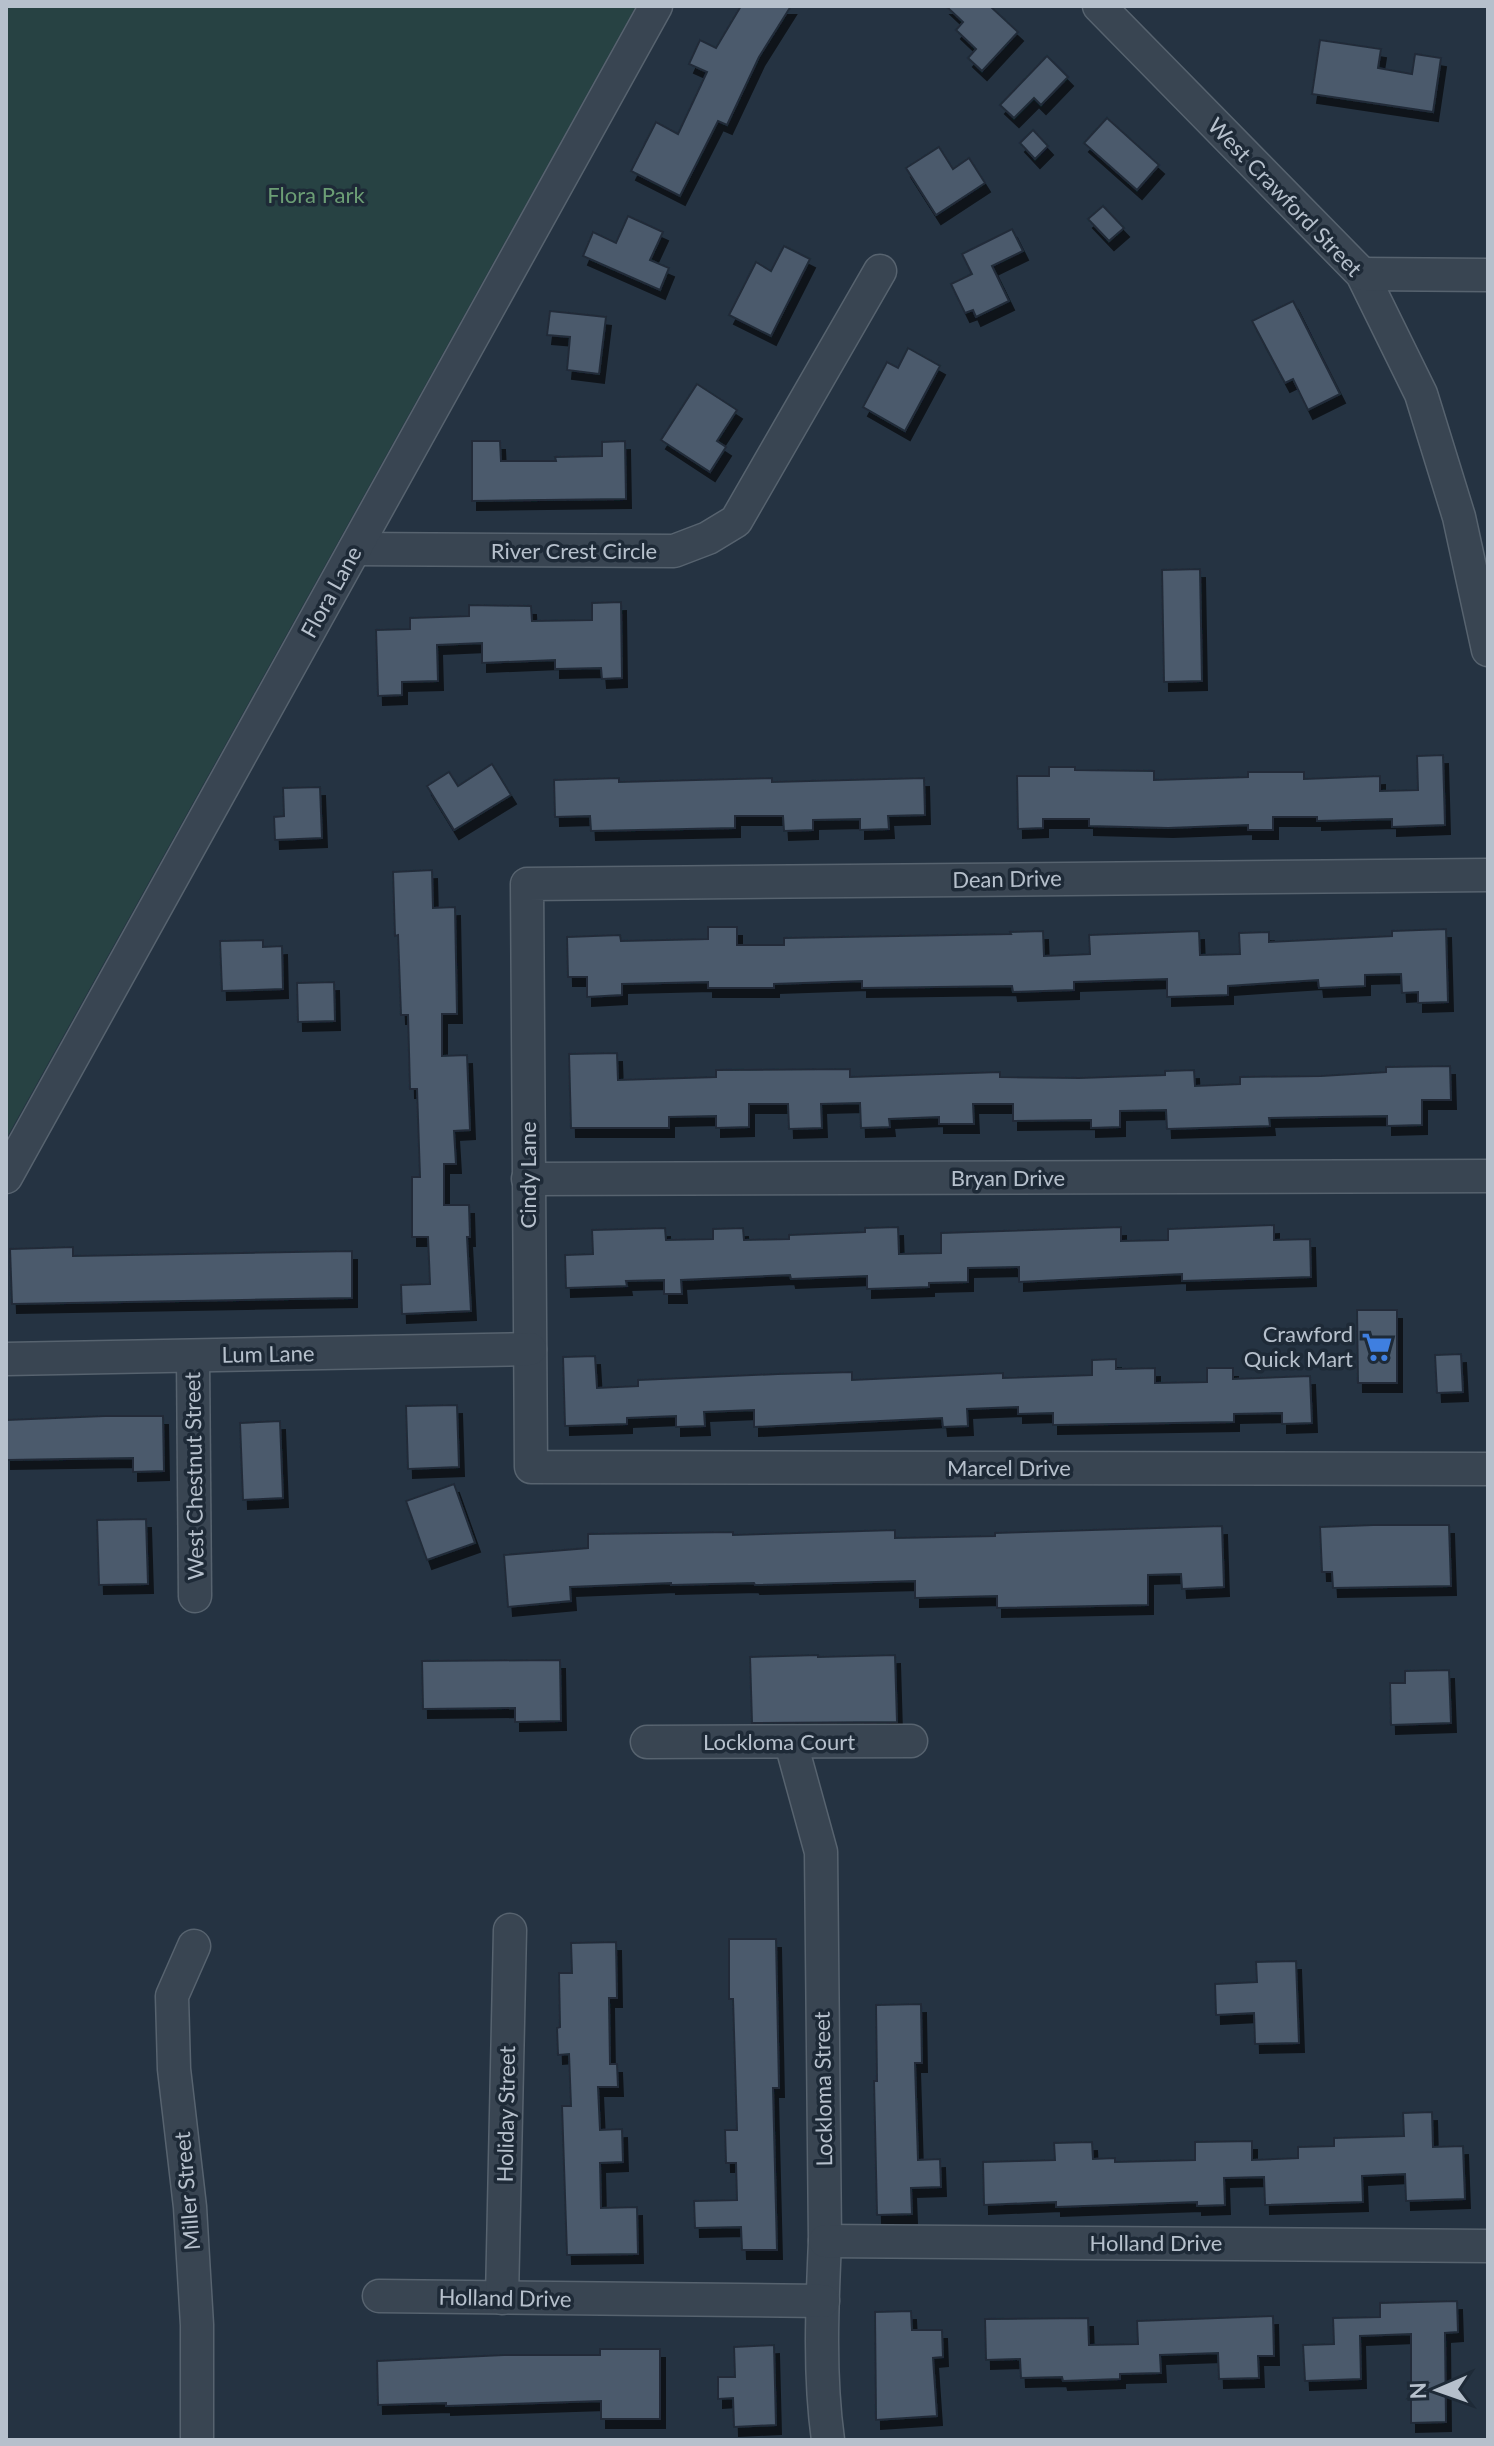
<svg xmlns="http://www.w3.org/2000/svg" width="1494" height="2446" viewBox="0 0 1494 2446" font-family="Lato,sans-serif">
  <style>
    .green { fill: #274243 }
    .building { fill: #4b5a6c; stroke: #202c39; stroke-width: 2; filter: url(#shadow) }
    .lines { fill: none; stroke-linecap: round; stroke-linejoin: round }
    .minor-casing { stroke: #57636f; stroke-width: 35 }
    .minor { stroke: #394552; stroke-width: 32 }
    .labels { text-anchor: middle; stroke-width: 7; stroke-linejoin: round; paint-order: stroke }
    .park-label { font-size: 22px; fill: #6c9e75; stroke: #1e2a37 }
    .street-label { font-size: 22px; fill: #b6c0cc; stroke: #1e2a37 }
    .poi-label { font-size: 22px; fill: #b6c0cc; stroke: #1e2a37; text-anchor: end }
  </style>
  <defs>
    <filter id="shadow"><feDropShadow dx="5" dy="9" stdDeviation="0" flood-color="#0009"/></filter>
  </defs>
  <rect width="100%" height="100%" fill="#253342"/>
  <path class="green" d="M6 6H636L6 1139Z"/>
  <g class="building">
    <path d="M741 6H791L759 57 727 125 718 121 680 196 631 171 656 122 678 134 707 72 689 64 700 40 716 48Z"/>
    <path d="M946 6H990L1018 32 982 71 968 58 976 49 956 30 963 22Z"/>
    <path d="M1320 40 1381 49 1378 68 1412 74 1415 54 1441 58 1433 112 1312 94Z"/>
    <path d="M1047 56 1068 77 1041 105 1034 98 1014 118 1000 105Z"/>
    <path d="M1107 118 1159 165 1137 190 1084 143Z"/>
    <path d="M1033 130 1048 146 1035 159 1020 143Z"/>
    <path d="M939 147 953 169 969 158 985 183 936 215 906 168Z"/>
    <path d="M1103 206 1124 228 1109 241 1088 219Z"/>
    <path d="M628 216 663 232 650 260 669 268 660 290 583 256 593 232 616 243Z"/>
    <path d="M1012 229 1023 251 992 266 1009 301 976 317 973 310 965 313 951 284 972 274 962 254Z"/>
    <path d="M784 246 810 259 771 336 729 315 756 262 771 271Z"/>
    <path d="M1293 301 1340 394 1308 410 1293 379 1285 383 1252 321Z"/>
    <path d="M550 311 606 317 599 374 567 370 570 337 547 335Z"/>
    <path d="M908 348 940 366 905 431 863 407 887 362 898 368Z"/>
    <path d="M697 384 737 410 717 441 726 447 710 472 661 440Z"/>
    <path d="M472 441H500L501 461H556L555 457 602 456V442L625 441 626 499 472 501Z"/>
    <path d="M1200 569 1202 681 1164 682 1162 570Z"/>
    <path d="M621 602 622 678 602 679 601 668 555 669V660L482 663V643L437 645 438 681 402 682V695L378 696 376 630 410 629V618L469 616V605L531 606 532 621 592 620V603Z"/>
    <path d="M1443 755 1445 825 1392 827V819L1317 821V817H1273V830H1248V825L1168 828 1089 826V819H1043V828L1018 829 1017 776H1049V767H1075V770L1154 771V780L1248 777V772H1304V779L1380 776V791L1418 790 1417 756Z"/>
    <path d="M492 764 511 795 454 830 427 786 449 772 458 786Z"/>
    <path d="M619 778V782L772 778V782L924 778 925 815 888 816 889 829 860 830V819L813 820V830L784 831 783 816H735V828L591 831 590 816 555 817 554 780Z"/>
    <path d="M320 787 322 838 275 840 274 817 284 816 283 788Z"/>
    <path d="M432 870 433 908 455 907 457 1014H442V1056L467 1055 470 1130 454 1131 456 1164H444V1205H469L470 1237H467L471 1311 402 1314 401 1285 430 1284 428 1237H412V1177H420L417 1089H410L408 1015H401L398 935 395 936 393 872Z"/>
    <path d="M708 927H737V945H784V938L1011 934 1010 932 1043 931 1044 956 1090 954 1089 935 1199 931 1200 955 1240 954 1239 933 1269 932V942L1392 936V931L1446 929 1448 1002 1418 1003V992L1402 993 1401 974 1365 975V986L1319 988 1318 980 1228 986V995L1167 997V979L1074 982V990L1013 992 1012 986 862 988V981L774 984V988H708V982L622 984V995L587 997V977H568L567 937 620 935 621 941 708 939Z"/>
    <path d="M263 940V947L282 946 283 989 222 991 220 941Z"/>
    <path d="M334 982 335 1021 298 1022 297 983Z"/>
    <path d="M617 1053 618 1080 716 1077V1070L850 1069V1077L1000 1072V1077L1079 1078 1165 1075V1071L1194 1070 1195 1086 1240 1084V1077L1321 1076 1386 1072V1067L1450 1066 1451 1100H1422V1125L1387 1126V1116L1323 1117 1269 1118 1270 1126 1167 1129 1166 1110 1120 1111V1127L1091 1128V1120L1013 1121V1104H973L974 1124H939V1117L889 1119 890 1127 861 1128 860 1103 821 1104 822 1128 789 1129 788 1104H749V1127L716 1128V1116L669 1117V1128H571L569 1054Z"/>
    <path d="M1274 1225V1240L1310 1239 1311 1277 1182 1281V1274L1019 1282V1267L968 1268V1282L929 1283V1287L867 1289V1276L791 1279 790 1275 681 1280 682 1294H664V1280L626 1281 627 1286 566 1288 565 1255 593 1254 592 1230 665 1228 666 1240 713 1239V1229L743 1228 744 1240 789 1239V1235L865 1232V1228L898 1227 899 1254 941 1253V1233L1121 1227V1241L1168 1240V1229Z"/>
    <path d="M73 1247V1256L352 1251V1298L12 1304 10 1249Z"/>
    <path d="M1357 1310H1397V1383H1358Z"/>
    <path d="M1461 1354 1463 1392 1437 1393 1435 1355Z"/>
    <path d="M595 1356 597 1388 638 1386V1380L778 1374 852 1372V1380L1003 1373V1378L1092 1375V1360L1116 1359V1369L1155 1368V1383L1207 1382V1368H1233V1379L1310 1376 1312 1423 1282 1424V1413L1234 1414V1422L1053 1425V1413L1018 1414V1407L967 1409 968 1426 943 1427 942 1418 754 1427V1410L704 1412 705 1426 676 1427V1416L627 1418V1424L565 1426 563 1357Z"/>
    <path d="M457 1405 459 1467 408 1469 406 1406Z"/>
    <path d="M105 1416H163L164 1471 133 1472V1458L6 1460V1420Z"/>
    <path d="M280 1421 283 1498 243 1500 240 1423Z"/>
    <path d="M454 1484 475 1543 427 1560 406 1501Z"/>
    <path d="M146 1519 148 1584 99 1585 97 1520Z"/>
    <path d="M1373 1525H1449L1451 1586 1333 1588 1332 1572H1322L1320 1527Z"/>
    <path d="M1222 1526 1224 1587 1182 1589 1181 1574 1148 1575V1605L997 1608V1596L915 1598V1581L755 1585 754 1583 671 1585V1583L570 1587 571 1601 508 1607 504 1555 588 1548V1534L733 1532V1535L895 1530V1538L995 1536V1533Z"/>
    <path d="M818 1655V1657L895 1655 897 1722 752 1723 750 1657Z"/>
    <path d="M560 1660 561 1721 515 1722V1708L423 1709 422 1661Z"/>
    <path d="M1449 1670 1451 1723 1391 1725 1390 1683H1405V1671Z"/>
    <path d="M729 1939H776L779 2088H773L777 2250H742L741 2227 695 2228 694 2201 737 2200 736 2163H726L725 2130H737L733 1999H729Z"/>
    <path d="M616 1942 617 1998H609L610 2064H617L618 2087H598L600 2130 622 2129 623 2162 600 2163 601 2208 637 2207 638 2254 567 2255 562 2106H571L569 2054 558 2055 557 2028 560 2027 559 1973H572L571 1943Z"/>
    <path d="M1296 1961 1299 2043 1255 2044 1254 2013 1216 2015 1215 1984 1257 1982 1256 1962Z"/>
    <path d="M921 2004 922 2063H915L918 2160 940 2159 941 2187 911 2188 912 2214 877 2215 874 2081H877L876 2005Z"/>
    <path d="M1432 2112 1433 2147 1463 2146 1465 2199 1406 2201 1405 2174 1362 2176 1363 2202 1265 2205 1264 2177 1224 2178 1225 2205 1197 2206V2202L1056 2207V2202L984 2205 983 2162 1055 2160 1054 2143 1092 2142 1093 2159 1115 2158V2162L1195 2160V2142L1252 2141V2160L1298 2158V2147L1334 2146V2138L1404 2136 1403 2113Z"/>
    <path d="M1457 2301 1458 2332 1445 2333 1446 2422 1411 2423V2334L1360 2336 1361 2379 1305 2381 1303 2345 1334 2344 1333 2318 1380 2317V2303Z"/>
    <path d="M911 2311 912 2330H942L943 2357 933 2358 937 2416 876 2420 875 2312Z"/>
    <path d="M1273 2316 1274 2356H1258L1259 2378 1219 2379 1218 2353 1160 2355 1161 2373 1120 2374V2379L1063 2381 1062 2377 1021 2378 1020 2359 986 2360 985 2319 1088 2318 1089 2345 1138 2344 1137 2321Z"/>
    <path d="M774 2345 776 2425 734 2427 733 2398 718 2399V2377H735L734 2347Z"/>
    <path d="M600 2349H660V2419H601V2401L446 2406V2403L378 2405 377 2361 504 2355H600Z"/>
  </g>
  <g class="lines">
    <g class="minor-casing">
      <g id="minor">
        <path d="M1099 6 1362 274 1421 394 1459 517 1488 650"/>
        <path d="M1362 274 1488 275"/>
        <path d="M355 549 674 551 708 538 736 521 880 271"/>
        <path d="M1488 875 527 884 531 1467 1488 1469"/>
        <path d="M6 1177 656 6"/>
        <path d="M528 1179 1488 1176"/>
        <path d="M193 1356 195 1596"/>
        <path d="M6 1359 530 1349"/>
        <path d="M647 1742 911 1741"/>
        <path d="M791 1743 821 1852 825 2241C822 2307 819 2375 828 2440"/>
        <path d="M194 1946 172 1996 174 2069 190 2207 197 2325V2440"/>
        <path d="M825 2241 1488 2246"/>
        <path d="M379 2296 823 2301"/>
        <path d="M502 2298 510 1930"/>
      </g>
    </g>
    <use href="#minor" class="minor"/>
  </g>
  <defs>
    <g id="supermarket-bare" transform="scale(2.4)"><path d="M-6-5.5h2.5l.6 2H6L4.5 2H-2.5L-4.4-4H-6ZM-1.5 3.2a1.3 1.3 0 1 0 .1 0ZM3 3.2a1.3 1.3 0 1 0 .1 0Z" fill="#3f7fe0" stroke="#1e2a37" stroke-width="2.5" paint-order="stroke"/></g>
  </defs>
  <g fill-rule="evenodd">
    <use href="#supermarket-bare" x="1377" y="1347"/>
  </g>
  <g class="labels">
    <g class="park-label">
      <text x="316" y="203">Flora Park</text>
    </g>
    <g class="street-label">
      <text transform="translate(1285 197) rotate(46)" y="8">West Crawford Street</text>
      <text x="574" y="559">River Crest Circle</text>
      <text transform="translate(331 592) rotate(-61)" y="8">Flora Lane</text>
      <text transform="translate(1007 879) rotate(-1)" y="8">Dean Drive</text>
      <text transform="translate(528 1175) rotate(-90)" y="8">Cindy Lane</text>
      <text x="1008" y="1186">Bryan Drive</text>
      <text transform="translate(268 1354) rotate(-1)" y="8">Lum Lane</text>
      <text x="1009" y="1476">Marcel Drive</text>
      <text transform="translate(194 1476) rotate(-91)" y="8">West Chestnut Street</text>
      <text x="779" y="1750">Lockloma Court</text>
      <text transform="translate(823 2089) rotate(-91)" y="8">Lockloma Street</text>
      <text transform="translate(506 2114) rotate(-89)" y="8">Holiday Street</text>
      <text transform="translate(187 2191) rotate(-95)" y="8">Miller Street</text>
      <text x="1156" y="2251">Holland Drive</text>
      <text transform="translate(505 2298) rotate(1)" y="8">Holland Drive</text>
    </g>
    <g class="poi-label">
      <text x="1353" y="1342">Crawford<tspan x="1353" dy="25">Quick Mart</tspan></text>
    </g>
  </g>
  <rect width="1494" height="2446" fill="none" stroke="#b6c0cc" stroke-width="16"/>
  <g transform="translate(1438 2390) rotate(268)" stroke="#1e2a37" stroke-width="6" paint-order="stroke">
  <path d="M0-6L14 30L0 20L-14 30Z" fill="#b6c0cc"/>
  <text y="-12" font-size="22" font-weight="bold" text-anchor="middle" fill="#b6c0cc">N</text>
  </g>
</svg>
